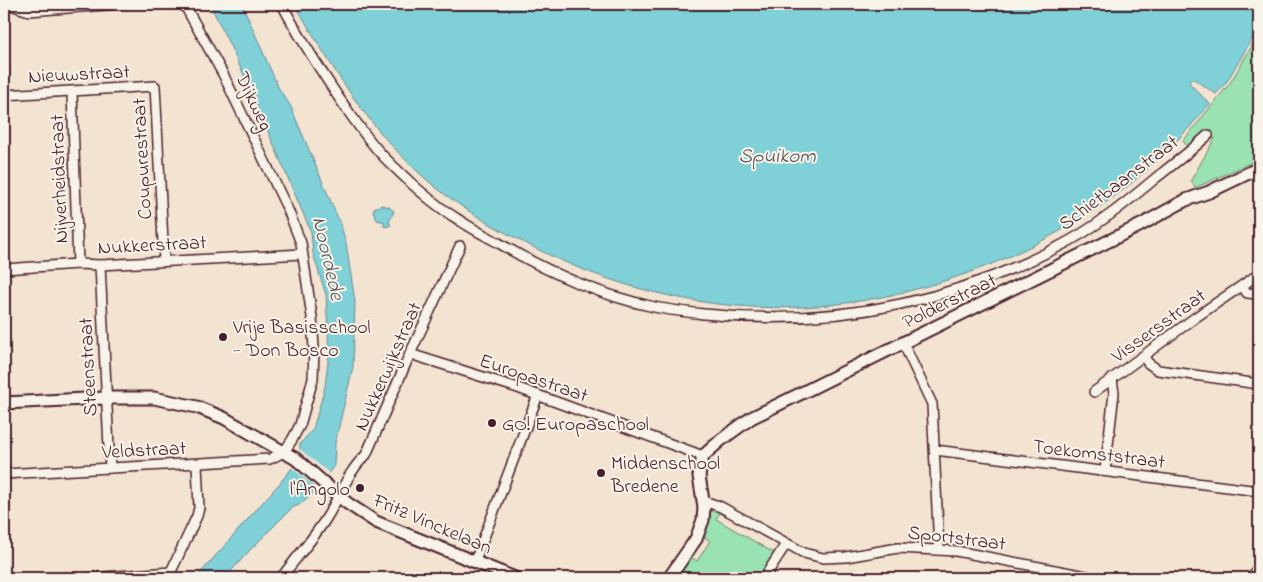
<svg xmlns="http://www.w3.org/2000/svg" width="1263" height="582" viewBox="0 0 1263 582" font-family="'Indie Flower',sans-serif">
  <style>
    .green { fill: #9ae2b1; stroke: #72806e }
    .water { fill: #7fd0d7; stroke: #6a8992 }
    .pier { fill: #f3e3d1 }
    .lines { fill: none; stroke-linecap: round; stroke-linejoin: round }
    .minor-casing { stroke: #4a1f2b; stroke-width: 12 }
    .tertiary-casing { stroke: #4a1f2b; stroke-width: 15 }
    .minor { stroke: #f7f3e8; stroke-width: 9 }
    .tertiary { stroke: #f7f3e8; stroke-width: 11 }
    .poi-dot { fill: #4a1f2b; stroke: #f7f3e8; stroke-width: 2 }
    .labels { text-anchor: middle; stroke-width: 4; stroke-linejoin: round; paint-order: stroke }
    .street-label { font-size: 20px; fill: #4a1f2b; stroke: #f7f3e8 }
    .poi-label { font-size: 20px; fill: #4a1f2b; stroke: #f7f3e8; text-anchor: start }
    .water-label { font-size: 21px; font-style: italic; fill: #5a545f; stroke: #f7f3e8 }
  </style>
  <rect width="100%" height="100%" fill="#f3e3d1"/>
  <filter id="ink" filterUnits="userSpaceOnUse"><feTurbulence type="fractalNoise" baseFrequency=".02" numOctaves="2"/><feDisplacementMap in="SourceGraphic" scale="10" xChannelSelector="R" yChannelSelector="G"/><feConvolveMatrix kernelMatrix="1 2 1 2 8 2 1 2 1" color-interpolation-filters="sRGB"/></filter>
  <g filter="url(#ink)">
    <g class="green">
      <path d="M1259 34V159L1195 188 1191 180 1215 138 1207 141 1192 154 1183 141 1230 83Z"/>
      <path d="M714 510 721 511 716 519 774 553 757 578H675L690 556 697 561 710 541 703 536 710 512Z"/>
    </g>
    <g class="water">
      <path d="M210 4H242L279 89 290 105 340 223 346 243 355 302 353 367 335 443 334 466 312 494 299 505 292 508 249 551 225 578H196L279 484 292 468 300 450V444L313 429 325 387 329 353 326 295 313 254 311 232 243 73Z"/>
      <path d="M295 4H1259V27L1226 83 1216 94 1192 78 1189 83 1210 104C1180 139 1148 172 1111 199 1006 273 866 317 737 306 664 300 592 278 527 244 488 224 450 202 418 172 366 124 330 65 295 4Z"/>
      <path d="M381 205 389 207 394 211 389 222 391 225 385 227 383 225 385 222 377 220 373 211 374 208Z"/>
    </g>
    <path class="pier" d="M300 449 330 474 317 492 312 489 314 486 292 468Z"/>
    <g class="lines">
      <g class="minor-casing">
        <g id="minor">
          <path d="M8 4 29 11 119 4"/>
          <path d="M282 4C299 37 319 68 339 98 353 118 366 138 383 156 406 179 431 203 459 220 471 228 484 235 497 242 544 270 596 294 650 306 667 310 686 312 704 314 828 327 948 304 1058 247 1094 229 1126 203 1157 177 1175 163 1192 150 1208 135"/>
          <path d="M4 67V99"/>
          <path d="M72 92 78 264"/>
          <path d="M4 95 155 86 164 261"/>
          <path d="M100 265 110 468"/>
          <path d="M4 269 78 264 100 265 302 254"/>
          <path d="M1242 286 1247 293 1259 294"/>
          <path d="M903 343 932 404 939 550"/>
          <path d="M410 354 518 388 703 456"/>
          <path d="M1144 357 1148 363 1158 370 1259 384"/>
          <path d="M1094 392 1196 317 1259 274"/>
          <path d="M935 450 1259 491"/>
          <path d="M1105 471 1114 393 1112 379"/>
          <path d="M4 474 270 459 284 452 292 440 300 425 313 379 314 348 312 317 301 243 288 210 223 74 184 4"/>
          <path d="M704 501 721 507 804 553 823 558 846 557 898 548 956 551 1096 578"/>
          <path d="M475 561 538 395"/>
          <path d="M90 578 171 572"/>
          <path d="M168 578 197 516 199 508 197 464"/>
          <path d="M281 578C296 558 314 538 327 517 340 496 348 471 366 455L410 354 460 246"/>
          <path d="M764 578 786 544"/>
          <path d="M1253 578 1259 563"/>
        </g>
      </g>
      <g class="tertiary-casing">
        <g id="tertiary">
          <path d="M4 403 106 398H154L197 407 224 418 296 459 347 503 376 522 515 578"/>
          <path d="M669 578 696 539 703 520 704 507 699 476 703 456 721 440 751 418 1139 226 1186 200 1209 192 1259 168"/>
        </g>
      </g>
      <use href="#minor" class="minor"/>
      <use href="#tertiary" class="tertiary"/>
    </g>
  </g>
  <g class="poi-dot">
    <circle cx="223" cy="337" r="5"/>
    <circle cx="492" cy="423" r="5"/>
    <circle cx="601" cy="473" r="5"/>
    <circle cx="360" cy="488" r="5"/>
  </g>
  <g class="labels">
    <g class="street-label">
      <text transform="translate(79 73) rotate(-3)" y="7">Nieuwstraat</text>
      <text transform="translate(255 101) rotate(65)" y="7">Dijkweg</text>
      <text transform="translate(141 159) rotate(-93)" y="7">Coupurestraat</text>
      <text transform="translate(58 179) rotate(-92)" y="7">Nijverheidstraat</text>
      <text transform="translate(1118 182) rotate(-37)" y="7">Schietbaanstraat</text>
      <text transform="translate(152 244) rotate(-3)" y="7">Nukkerstraat</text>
      <text transform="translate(949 300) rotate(-26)" y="7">Polderstraat</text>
      <text transform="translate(1158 325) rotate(-36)" y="7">Vissersstraat</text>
      <text transform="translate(387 366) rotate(-66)" y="7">Nukkerwijkstraat</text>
      <text transform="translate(87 367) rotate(-93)" y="7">Steenstraat</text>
      <text transform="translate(534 377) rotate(19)" y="7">Europastraat</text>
      <text transform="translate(144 449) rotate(-3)" y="7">Veldstraat</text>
      <text transform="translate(1099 453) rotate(7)" y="7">Toekomststraat</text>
      <text transform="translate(433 523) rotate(23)" y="7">Fritz Vinckelaan</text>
      <text transform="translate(957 537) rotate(7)" y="7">Sportstraat</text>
    </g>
    <g class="poi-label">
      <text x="233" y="333">Vrije Basisschool<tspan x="233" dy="23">- Don Bosco</tspan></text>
      <text x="502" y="430">GO! Europaschool</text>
      <text x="611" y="469">Middenschool<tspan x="611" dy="23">Bredene</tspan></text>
      <text x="350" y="495" text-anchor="end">l'Angolo</text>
    </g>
    <g class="water-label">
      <text x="777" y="162">Spuikom</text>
      <text transform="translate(329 258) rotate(77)" y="7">Noordede</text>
    </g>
  </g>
  <rect width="1263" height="582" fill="none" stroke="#f7f3e8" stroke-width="20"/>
  <rect x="10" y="10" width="1243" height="562" fill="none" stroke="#4a1f2b" stroke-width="2" filter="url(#ink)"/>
</svg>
